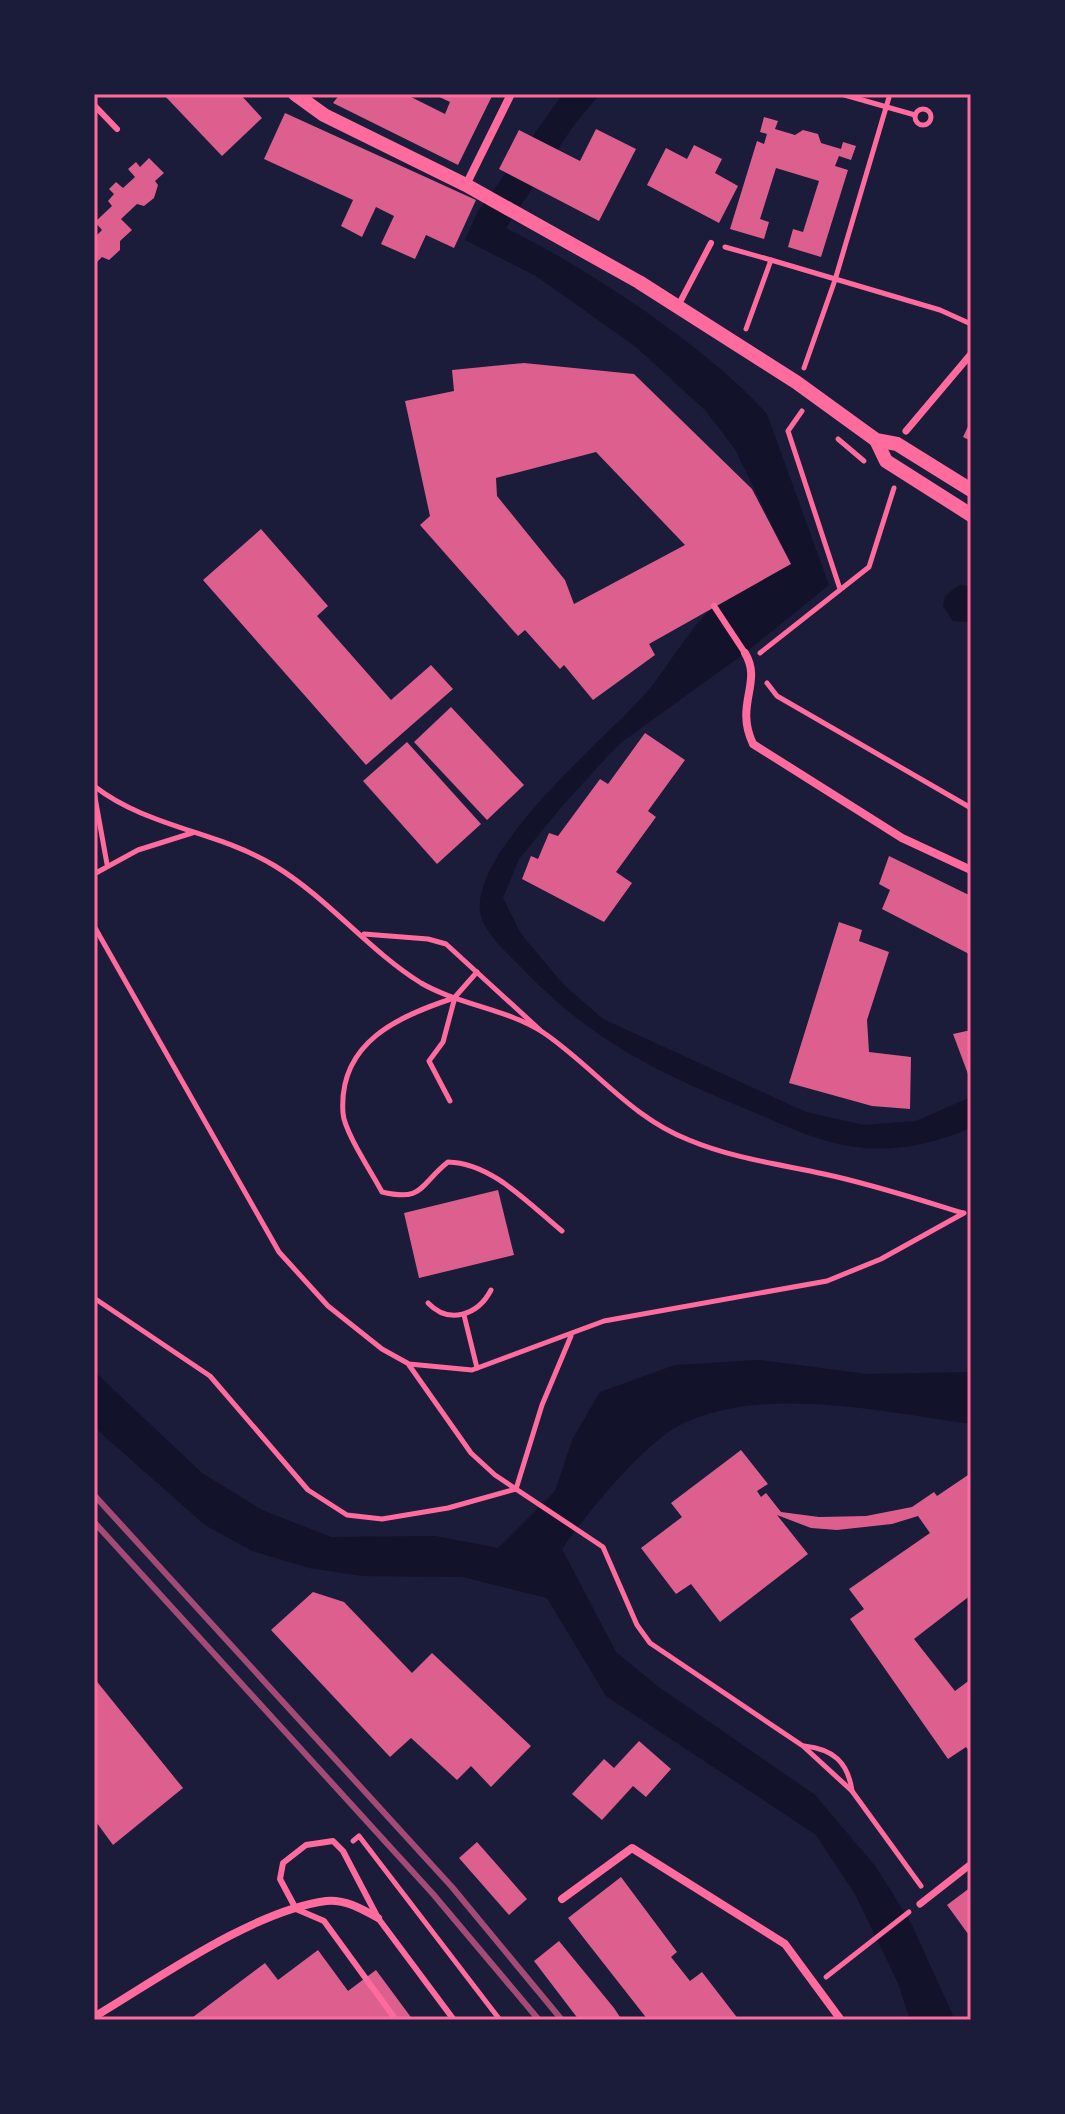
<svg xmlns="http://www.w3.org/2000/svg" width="1065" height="2114" viewBox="0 0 1065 2114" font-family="'Asap Condensed',sans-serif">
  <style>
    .water { fill: #12122b }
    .building { fill: #dd5f8e; fill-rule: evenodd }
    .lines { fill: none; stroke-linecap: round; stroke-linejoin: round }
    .path { stroke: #ff6b9d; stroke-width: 5 }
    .service { stroke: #ff6b9d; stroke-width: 6 }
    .pedestrian { stroke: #ff6b9d; stroke-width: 7 }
    .minor { stroke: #ff6b9d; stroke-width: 8 }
    .tertiary { stroke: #ff6b9d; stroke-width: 14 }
    .rail { stroke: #a44b75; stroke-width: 6 }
    .neatline { fill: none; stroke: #ff6b9d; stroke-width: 3 }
  </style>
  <rect width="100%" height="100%" fill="#1b1b3a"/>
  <g class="water">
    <path d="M563 94H600L574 125 506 228C585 267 709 348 767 414L829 585 745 653 619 744 564 804 519 859 503 898 521 934 564 985 603 1019 806 1112 864 1125 916 1121 971 1097V1128C930 1145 892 1153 848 1146 814 1140 782 1124 751 1111 653 1070 592 1042 518 964 504 950 483 931 480 911 474 847 604 740 645 694 666 671 693 621 717 605 739 589 767 577 791 564L735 449 705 410 636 347 536 276 465 240 477 213Z"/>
    <path d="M959 585 971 587V622L953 621 943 606 945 596Z"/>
    <path d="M760 1360 867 1374 971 1372V1424C884 1412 762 1384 680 1425 642 1445 587 1513 562 1549L616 1652 656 1685 815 1795 876 1867 911 1923 955 2020H910L898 1983 855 1894 816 1835 606 1696 547 1598 463 1577 362 1576 309 1568 252 1551 205 1525 94 1427V1371L202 1473 262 1510 331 1537 435 1536 498 1548 555 1491 572 1440 600 1392 675 1365Z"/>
  </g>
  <g class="building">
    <path d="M163 94H240L262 118 222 156Z"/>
    <path d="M340 94H405L445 114 450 102 433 94H493L458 165 333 103Z"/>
    <path d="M285 113 476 200 454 248 426 235 415 259 381 244 394 216 376 207 362 237 341 226 353 200 264 159Z"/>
    <path d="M764 117 778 121 775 129 795 135 803 130 818 134 821 143 841 149 843 142 856 146 851 160 839 156 835 166 848 170 821 257 788 247 793 229 803 232 819 181 776 168 760 219 769 222 764 239 730 229 757 141 764 144 767 134 760 132Z"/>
    <path d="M596 129 636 149 599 221 499 169 519 130 580 161Z"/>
    <path d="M694 145 722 159 715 173 738 186 719 223 647 185 666 148 687 159Z"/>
    <path d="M149 158 164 173 155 181 158 185 154 198 144 206 137 204 121 219 132 230 120 241V250L109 260 102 257 94 265V238L102 230 95 222 112 206 108 201 114 194 109 189 116 182 123 188 135 177 128 169 136 162 140 167Z"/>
    <path d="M524 363 634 374 752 489 791 564 649 644 655 655 593 700 564 665 560 669 525 630 518 636 420 525 430 516 405 401 454 391 452 370ZM596 452 685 545 574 604 565 580 497 496 496 478Z"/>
    <path d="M971 420V441L963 437Z"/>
    <path d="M261 529 328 606 317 616 391 700 431 665 453 689 366 765 203 580Z"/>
    <path d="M451 707 524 785 487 820 414 742Z"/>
    <path d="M645 733 685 760 648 811 656 817 616 872 632 883 604 922 522 879 531 856 538 859 549 833 558 836 600 779 608 784Z"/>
    <path d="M407 742 481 824 437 864 363 781Z"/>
    <path d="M889 856 971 896V955L882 909 890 890 879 884Z"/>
    <path d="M839 922 862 930 859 941 889 952 867 1020 869 1052 911 1057 910 1109 872 1106 789 1083Z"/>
    <path d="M971 1030V1082L953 1034Z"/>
    <path d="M498 1190 514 1255 419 1278 404 1213Z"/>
    <path d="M741 1450 768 1484 757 1491 761 1497 766 1493 781 1512 819 1517 866 1516 912 1507 934 1492 937 1496 971 1473V1595L914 1639 955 1691 971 1679V1754L966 1747 948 1759 850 1619 864 1609 849 1589 930 1533 918 1516 892 1524 837 1530 811 1528 777 1515 808 1554 720 1622 691 1584 676 1594 641 1548 682 1517 671 1503Z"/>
    <path d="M313 1592 344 1602 412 1673 432 1653 531 1746 491 1787 471 1766 457 1780 411 1738 390 1757 271 1630Z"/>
    <path d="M94 1678 183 1788 113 1845 94 1819Z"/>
    <path d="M639 1741 671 1769 646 1797 633 1786 602 1820 572 1794 604 1759 614 1768Z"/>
    <path d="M477 1842 527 1899 509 1915 459 1858Z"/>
    <path d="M621 1877 677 1952 671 1957 690 1981 702 1972 739 2020H648L568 1918Z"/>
    <path d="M971 1887V1938L947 1905Z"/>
    <path d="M559 1941 614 2008 622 2020H579L534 1961Z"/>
    <path d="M318 1950 348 1991 376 1970 413 2020H189L265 1963 278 1980Z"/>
  </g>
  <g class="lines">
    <g class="path">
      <path d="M841 94 915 115"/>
      <circle cx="923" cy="117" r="8"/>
      <path d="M725 247 771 260"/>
      <path d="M746 329 771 260 940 310 971 324"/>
      <path d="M804 368 835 280 890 94"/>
      <path d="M802 411 788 431 840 589"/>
      <path d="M838 439 864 461"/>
      <path d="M760 653 869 567 894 488"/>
      <path d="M767 683 777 696 971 808"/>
      <path d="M94 786C148 828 218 831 275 866 329 899 368 950 421 983 459 1005 508 1009 544 1033 595 1068 630 1117 689 1140 732 1158 778 1164 824 1174 871 1184 917 1199 963 1213"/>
      <path d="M94 792 107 864"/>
      <path d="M94 874 138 850 192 833"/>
      <path d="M94 926 279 1252 328 1306 382 1349 409 1364 472 1370 604 1321 827 1281 881 1259 964 1213"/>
      <path d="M364 934 428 939 446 944 540 1030"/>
      <path d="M454 998C399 1016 338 1042 343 1113 344 1131 372 1173 382 1192 424 1202 419 1185 448 1162 492 1163 529 1204 562 1231"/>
      <path d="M450 1101 429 1061 443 1042 455 997 477 972"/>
      <path d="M94 1298 210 1376 308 1490 347 1515 382 1519 448 1508 516 1489"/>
      <path d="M428 1303C449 1325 478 1315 491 1290"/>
      <path d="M464 1315 477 1368"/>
      <path d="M409 1365 471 1453 495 1475 603 1547 637 1625 650 1643 803 1746 852 1791 921 1886"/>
      <path d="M516 1489 542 1405 571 1336"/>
      <path d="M804 1746C833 1749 848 1762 852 1791"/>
      <path d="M353 1841 359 1836 500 2020"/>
      <path d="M826 1977 909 1912"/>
    </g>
    <g class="service">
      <path d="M94 105 117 129"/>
      <path d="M678 306 711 243"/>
      <path d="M714 606 745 653"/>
      <path d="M396 2020 324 1921 296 1909 280 1879 283 1863 306 1845 333 1841 343 1851 378 1918 454 2020"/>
    </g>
    <g class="pedestrian">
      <path d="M906 431 971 354"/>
      <path d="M920 1904 971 1864"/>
    </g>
    <g class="minor">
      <path d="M466 185 511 94"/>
      <path d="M745 653C763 683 734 704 753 744L902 838 971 870"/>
      <path d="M562 1899 632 1848 785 1944 841 2020"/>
      <path d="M94 2017C158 1979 252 1911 326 1901 345 1899 362 1909 378 1918"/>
    </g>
    <g class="tertiary">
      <path d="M295 94 324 115 466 185 639 282 796 382 876 440 897 444 971 490"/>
      <path d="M876 440 886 461 971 515"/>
    </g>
    <g class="rail">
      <path d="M94 1495 452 1887 562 2020"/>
      <path d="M94 1522 433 1894 539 2020"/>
    </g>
  </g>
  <rect width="1065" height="2114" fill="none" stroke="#1b1b3a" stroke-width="192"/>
  <rect x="96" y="96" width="873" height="1922" class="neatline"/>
</svg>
